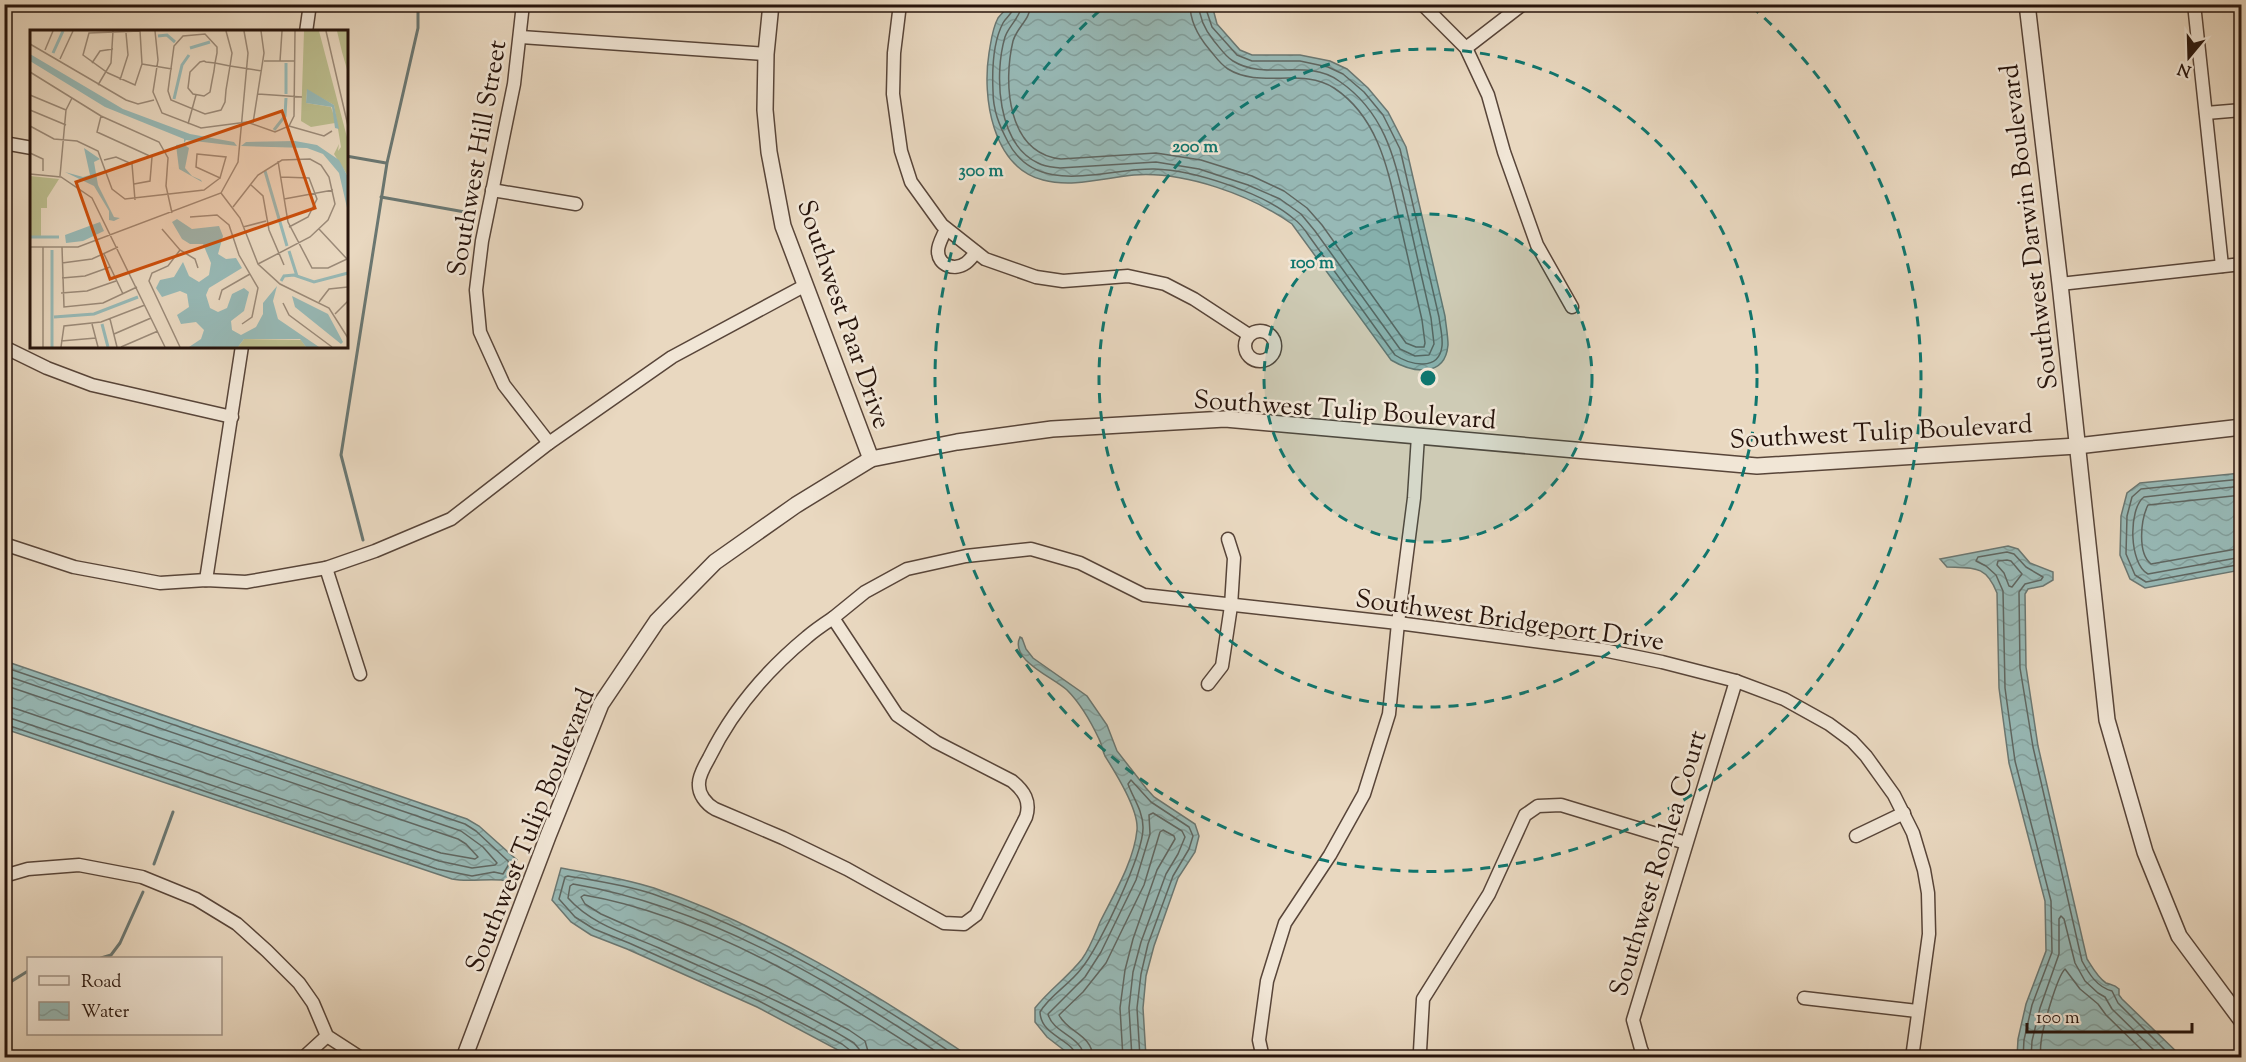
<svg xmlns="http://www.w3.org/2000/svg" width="2246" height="1062" viewBox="0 0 2246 1062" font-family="'Sorts Mill Goudy',serif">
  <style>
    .water { fill: url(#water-waves); stroke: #6a7772; stroke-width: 1.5 }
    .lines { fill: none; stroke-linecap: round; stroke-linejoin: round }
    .shore { stroke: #5f6661; stroke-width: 1.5 }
    .stream { stroke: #6a7772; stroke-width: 3 }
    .minor-casing { stroke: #584539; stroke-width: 15 }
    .tertiary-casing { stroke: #584539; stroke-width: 18 }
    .minor { stroke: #f1e6d6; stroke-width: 12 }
    .tertiary { stroke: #f1e6d6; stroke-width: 15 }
    .ring { fill: none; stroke: #0f766e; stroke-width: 3; stroke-dasharray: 10 8 }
    .labels { text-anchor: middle; stroke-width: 5; stroke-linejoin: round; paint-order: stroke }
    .street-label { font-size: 26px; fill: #27140c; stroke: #f1e6d6 }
    .inset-river { fill: none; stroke: #97b9b6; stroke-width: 3 }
    .inset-road { fill: none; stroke: #9b8a78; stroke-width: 1.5 }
    .view { fill: #cb4f0c; fill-opacity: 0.15; stroke: #cb4f0c; stroke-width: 3 }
    .inset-edge { fill: none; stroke: #27140c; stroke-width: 3 }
    .centre { fill: #0f766e; stroke: #f1e6d6; stroke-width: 3 }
    .ring-label { font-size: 18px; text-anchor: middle; font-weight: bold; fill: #0f766e; stroke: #f1e6d6; stroke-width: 5; stroke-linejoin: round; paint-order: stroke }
  </style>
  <defs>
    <pattern id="water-waves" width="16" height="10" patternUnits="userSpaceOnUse" patternTransform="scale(1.5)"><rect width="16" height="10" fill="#97b9b6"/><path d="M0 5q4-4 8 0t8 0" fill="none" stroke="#829e9b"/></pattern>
  </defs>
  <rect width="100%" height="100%" fill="#e9d8c0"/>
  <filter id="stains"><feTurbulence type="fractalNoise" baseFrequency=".00333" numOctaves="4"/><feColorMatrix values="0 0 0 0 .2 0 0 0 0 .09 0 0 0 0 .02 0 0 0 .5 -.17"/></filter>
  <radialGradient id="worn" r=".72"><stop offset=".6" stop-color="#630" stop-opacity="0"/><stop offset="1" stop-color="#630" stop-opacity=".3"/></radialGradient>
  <g class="water">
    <path d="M1010 5H1212L1217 24 1240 50 1252 55H1300L1330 61 1347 69 1368 88 1388 112 1406 147 1445 316C1446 326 1448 336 1448 345 1445 379 1411 372 1391 360L1292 224C1251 195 1184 171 1134 175 1104 178 1072 188 1043 180 992 167 982 97 989 53 991 42 992 29 998 18 1002 13 1006 9 1010 5Z"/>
    <path d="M2241 473V570L2145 588 2130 579 2120 555 2121 516 2127 493 2140 483Z"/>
    <path d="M2008 546 2018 549 2030 563 2053 572V580L2043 586 2028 589 2025 594 2026 667 2038 746 2087 959C2092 967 2098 978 2106 983 2111 985 2114 984 2119 989V995L2122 999 2182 1057H2017L2018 1039 2026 1004 2046 951 2045 901 2009 763 1999 688 1997 593C1986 565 1974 568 1947 567L1940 559Z"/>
    <path d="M1020 637 1022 638 1026 649 1033 658 1087 696 1107 725 1117 751 1146 788 1154 797 1195 824 1199 836 1195 852 1178 878 1154 946 1146 976 1143 1008 1146 1057H1073L1047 1037 1035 1022V1008C1049 990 1068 977 1082 959 1090 948 1095 934 1100 922 1114 894 1134 861 1137 830 1139 810 1115 772 1105 756 1102 750 1102 744 1099 739 1091 722 1080 703 1067 690 1053 677 1009 660 1020 637Z"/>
    <path d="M5 661 467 819 479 826 517 860 508 881C490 877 471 883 452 879L5 729Z"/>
    <path d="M561 868C593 874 624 878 654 888 767 927 872 991 970 1057H851L757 1007 627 949 591 935 571 922 552 900Z"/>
  </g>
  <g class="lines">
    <g class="shore">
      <path d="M1014 4C1014 13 1007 16 1003 23 993 42 992 69 993 91 993 110 999 125 1008 142 1037 198 1105 168 1154 169 1194 170 1264 193 1294 219 1300 223 1305 230 1309 236L1395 355C1410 365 1439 372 1442 346 1443 337 1440 326 1439 317L1400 149 1383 115 1364 92 1343 74 1328 67 1300 61H1252L1237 55 1212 27 1207 12 1206 4"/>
      <path d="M1022 4C1021 17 1009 25 1005 37 994 74 997 144 1038 163 1045 167 1052 167 1060 168L1156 162 1199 169 1248 185 1280 199 1301 214 1315 231 1400 349 1415 356 1429 355 1434 344 1431 318C1424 286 1416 253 1409 220 1396 167 1389 115 1339 81 1307 58 1265 81 1233 61 1226 57 1220 48 1214 41 1205 30 1199 19 1199 4"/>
      <path d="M1031 4C1030 20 1017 27 1013 41 1003 83 1007 153 1061 159L1156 153 1201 160 1252 176 1284 191 1307 208 1322 225 1406 343 1416 347H1424L1425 343 1422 320C1415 289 1408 258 1401 227 1389 176 1381 119 1334 88 1302 67 1260 89 1228 69 1220 64 1215 56 1209 49 1198 36 1190 22 1190 4"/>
      <path d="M2242 479 2141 489 2132 497 2127 516 2126 554 2135 575 2146 582 2242 564"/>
      <path d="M2242 486 2144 497C2128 509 2129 564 2148 574L2242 557"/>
      <path d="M2242 495 2148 505C2141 519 2137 553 2151 564L2242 548"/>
      <path d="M2007 560 2011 561 2022 574 2012 587 2009 586 2004 573 1997 565 1998 561Z"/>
      <path d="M4 667 465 824 476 831 508 861 509 864 503 874 494 872 472 876 437 869 4 724"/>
      <path d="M4 675 461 831 483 847 497 863 495 865 472 868 439 861 4 716"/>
      <path d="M4 685 458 839 466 844 478 857 475 859 441 853 14 708 4 707"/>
      <path d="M853 1058 851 1051 842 1044 759 1001 629 943 594 929 575 917 559 899 565 877 568 876C597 881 625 885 653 894 763 932 864 993 959 1058"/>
      <path d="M861 1058 859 1049 854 1043C793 1005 725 978 659 948 627 934 592 925 568 898L570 886 573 884C709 907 832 982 946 1058"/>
      <path d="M870 1058 865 1041 849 1030 766 987 601 914 585 904 581 897 584 895C702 915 830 992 930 1058"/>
      <path d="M1077 1058C1074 1039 1041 1037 1040 1012 1050 995 1069 985 1081 969 1099 948 1144 853 1143 827 1143 811 1133 798 1128 784L1131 780 1151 802 1189 827 1193 836 1189 849 1173 876 1148 944 1141 974 1137 1008 1140 1058"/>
      <path d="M1084 1058C1083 1036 1053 1034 1048 1014L1085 977 1101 952 1136 880 1150 834 1149 815 1153 813 1182 831 1185 837 1178 854 1166 874 1141 942 1133 972 1129 1008 1132 1058"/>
      <path d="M1093 1058C1092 1034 1068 1033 1059 1015L1083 992 1106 963 1144 885 1160 832 1163 830 1174 836 1175 839 1157 870 1133 939 1125 970 1120 1008 1123 1058"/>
      <path d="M2023 1058 2024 1040 2032 1005 2052 952 2051 901 2015 761 2005 688 2003 591 1996 575 1986 566 1976 561 1978 557 2007 552 2014 554 2026 567 2043 577 2041 580 2025 584 2019 592 2020 668 2033 747 2082 961C2089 974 2097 987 2112 991L2118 1003 2173 1058"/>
      <path d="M2031 1058 2032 1041 2040 1008 2059 954V919L2061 916 2064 919 2075 963 2085 981 2098 993 2105 997 2112 1009 2162 1058"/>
      <path d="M2040 1058C2041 1052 2040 1048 2041 1043 2042 1029 2057 977 2065 969L2080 989 2098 1004 2106 1015 2150 1058"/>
    </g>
    <g class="stream">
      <path d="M346 156 386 163"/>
      <path d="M381 197 476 214"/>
      <path d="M363 540 341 455 387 163 418 28V4"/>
      <path d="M154 864 173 812"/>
      <path d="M101 958 111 955 120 943 143 892"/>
      <path d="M4 986 28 971"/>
    </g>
    <g class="minor-casing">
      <g id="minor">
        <path d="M523 4 514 84 482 241 476 290 480 332 504 385 549 443"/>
        <path d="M900 4 894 53 893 94 901 151 911 182 942 225 985 259 1036 277 1063 281 1128 276 1165 284 1194 299 1249 335"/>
        <path d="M1422 4 1466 48 1488 95 1504 152 1537 245 1572 307"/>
        <path d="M2194 4 2222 266"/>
        <path d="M306 32 310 4"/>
        <path d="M521 37 766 54"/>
        <path d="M1466 48 1523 4"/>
        <path d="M2206 113 2242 110"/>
        <path d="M4 143 32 148"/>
        <path d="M492 190 576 204"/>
        <path d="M946 229C943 236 938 244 938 251 938 266 955 271 966 263 970 260 973 256 976 252"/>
        <path d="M2060 284 2242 264"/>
        <circle cx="1260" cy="346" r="15"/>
        <path d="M4 347 47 368 92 385 232 417"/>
        <path d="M4 544 74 567 160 583 206 580 246 582 326 568 375 551 451 519 549 443 672 357 804 286"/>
        <path d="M326 568 360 674"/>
        <path d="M206 580 242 346"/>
        <path d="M833 618 865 592 907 569 966 556 1031 549 1080 563 1144 595 1398 623 1603 650 1662 662 1736 681 1784 699 1829 724 1852 741 1866 756 1894 795 1913 833 1924 870 1928 893 1929 934 1912 1058"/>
        <path d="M833 618 897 715 936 742 1012 781C1024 791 1031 801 1026 817L976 915 964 924 944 923 847 869 783 838 715 809C706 804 698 794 699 783 699 775 705 765 709 758 732 711 767 670 807 637 815 630 824 624 833 618Z"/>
        <path d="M1208 684 1222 666 1231 606 1234 558 1228 539"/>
        <path d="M1856 836 1904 813"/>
        <path d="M4 876 28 869 79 865 142 877 196 899 237 924 267 951 299 983 313 1003 327 1036 361 1058"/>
        <path d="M1804 998 1917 1011"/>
        <path d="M303 1058 327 1036"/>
        <path d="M1263 1058 1259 1040 1267 981 1285 923 1330 855 1364 794 1389 714 1398 623 1414 498 1418 436"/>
        <path d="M1423 1058 1420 1051 1423 999 1489 894 1525 815 1538 806 1561 805 1686 843"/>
        <path d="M1645 1058 1641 1049 1633 1020 1736 681"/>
      </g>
    </g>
    <g class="tertiary-casing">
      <g id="tertiary">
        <path d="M771 4 766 54 765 110 769 152 783 226 871 459"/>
        <path d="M2027 4 2060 284 2107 720 2145 852 2179 936 2242 1021"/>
        <path d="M464 1058 548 836 601 704 657 621 715 562 796 505 871 459 957 442 1052 429 1225 419 1757 466 2077 446 2242 427"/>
      </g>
    </g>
    <use href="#minor" class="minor"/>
    <use href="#tertiary" class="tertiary"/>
  </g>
  <circle cx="1428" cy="378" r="164" fill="#0f766e" fill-opacity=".12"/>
  <g class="ring">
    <circle cx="1428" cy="378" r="164"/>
    <circle cx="1428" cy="378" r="329"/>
    <path d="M1751 6A493 493 0 1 1 1105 6"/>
  </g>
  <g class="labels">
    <g class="street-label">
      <text transform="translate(476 158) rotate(-80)" y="9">Southwest Hill Street</text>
      <text transform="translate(2028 227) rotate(-97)" y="9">Southwest Darwin Boulevard</text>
      <text transform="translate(845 314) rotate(71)" y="9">Southwest Paar Drive</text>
      <text transform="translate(1345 409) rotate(4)" y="9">Southwest Tulip Boulevard</text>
      <text transform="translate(1881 431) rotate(-3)" y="9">Southwest Tulip Boulevard</text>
      <text transform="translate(1510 619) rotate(8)" y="9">Southwest Bridgeport Drive</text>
      <text transform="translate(529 830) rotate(-68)" y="9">Southwest Tulip Boulevard</text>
      <text transform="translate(1657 863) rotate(-73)" y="9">Southwest Ronlea Court</text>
    </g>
  </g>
  <g transform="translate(30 30)">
    <rect width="318" height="318" fill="#e9d8c0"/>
    <path d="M274 1H289L318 111V146L304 124 309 114 308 121 311 117 304 75 277 60 276 73 301 77 305 89V93L281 97 271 91ZM307 1H318V43L312 22ZM214 309 271 310 276 317H208Z" fill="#bbbd8e"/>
    <path d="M0 146 29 149 17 168V178H11V206H0Z" fill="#bbbd8e"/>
    <path d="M0 24 93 79 160 104 204 112 207 116 156 110 154 113V109L75 77 0 31ZM277 59 304 75 309 99 305 98 302 77 276 73ZM265 111 287 115 309 130 318 147V182L309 143 293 124 277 118 211 116 216 112ZM153 114 159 118 155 138 162 146 171 150 172 152 149 139 146 115ZM54 118 70 129 64 132 68 155 84 187 90 188 84 191 79 190V181L64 156 35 142 53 147 60 145ZM147 189 162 199 189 196 193 206 188 224 196 229 206 228 212 238 179 258 176 265 180 278 188 282 197 278 202 264 214 258 219 262 214 281 201 291 202 300 211 305 226 297 233 284V273L247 256 243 271 248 289 289 317H276L270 309H214L208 317H159L171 309 174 300 166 292 151 294 147 285 159 277 157 264 150 261 132 267 126 258 130 250 144 247 153 232 159 246 169 252 179 245 181 233 173 214H160L152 209 142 192ZM70 192 74 201 53 211 36 213 35 205ZM262 266 298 284 313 312 311 314 265 277Z" fill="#97b9b6"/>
    <path class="inset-river" d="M128 6 137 5 145 12M160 18 180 12M23 23 33 1M256 64V33M144 69 152 35 159 25M244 100 255 86 256 68M235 141 257 216M0 207H29M259 221 267 246M251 251 254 246 264 245 284 252 318 243M24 287 64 284 108 267M72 294 78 317M22 317V220"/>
    <path class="inset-road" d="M110 1 112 34 105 55 78 43 53 25 59 3ZM125 1 128 30 123 62 132 83 171 98 217 92 245 102 259 96 264 86 265 1M196 1 202 23 200 36 196 60 195 72 191 80 175 84 141 70 138 61 144 16 153 6 175 4 187 17V23L185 33 184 41 182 51 180 62 174 66 163 64 158 58 160 42 170 32 174 31 176 32 185 33 200 36 232 41M296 1 318 96M0 14 96 70 108 74 124 70M15 20 23 1M30 29 43 1M234 31H265M250 31 252 1M62 33 70 21 83 19M112 34 142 39M0 42 71 86 129 112 138 128 136 156 142 183M90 50 98 25 96 3M68 55 81 33 83 1M228 64 272 67M0 65 36 80M0 80 36 95M71 86 67 102 122 127 120 151 104 154M223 93 234 23 231 1M158 94 166 65M0 96 24 109 47 111 68 121 82 159 95 169 174 160 190 148M259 96 294 106 302 101M0 123 13 129V141M167 124 196 127 190 148 166 137ZM74 130 86 127 102 134 105 170M248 131 258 192 282 238H298L317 229M0 144 31 147 62 168 135 317M30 146 36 80 42 68M251 147 279 148 287 169 278 187 259 197M221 155 233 166 239 200 254 235M191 163 210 188 228 234 250 254 299 278 318 308M254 169 303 160M203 177 228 145 252 130 280 129 291 135 299 147 305 174 298 190 280 207 228 234M160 187 187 185 199 195 209 225 228 258 222 287 212 294M213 197 236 191M132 199 150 220 165 229 168 238M289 199 317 229M0 217H48L191 163 208 132 218 23 214 1M32 217 34 277 73 273 107 257M150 220 138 236 122 243 119 251 150 317M74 224 93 264M32 233 62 229 88 217M32 248 55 246 80 237M31 263 57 261 86 251M189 270 192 260 220 244M289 272 299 259 318 257M253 273 259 285 302 317M305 284 318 271M80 289 87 317M62 294 68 317M84 304 121 288M31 311 66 308M13 317V217M31 317 34 296 71 292 115 275M91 317 128 301"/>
    <path class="view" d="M252 81 285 178 80 249 46 152Z"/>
    <rect width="318" height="318" class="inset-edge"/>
  </g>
  <circle cx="1428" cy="378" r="9" class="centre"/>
  <g class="ring-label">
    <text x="1195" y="152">200 m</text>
    <text x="981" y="176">300 m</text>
    <text x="1312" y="268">100 m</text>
  </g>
  <rect width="2246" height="1062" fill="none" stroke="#e9d8c0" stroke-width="24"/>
  <rect x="6" y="6" width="2234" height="1050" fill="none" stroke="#27140c" stroke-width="3"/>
  <rect x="12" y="12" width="2222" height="1038" fill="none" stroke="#27140c" stroke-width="1.5"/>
  <rect x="27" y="957" width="195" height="78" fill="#f1e6d6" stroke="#a09285" stroke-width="1.5"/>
  <rect x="39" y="976" width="30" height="9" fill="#f1e6d6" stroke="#a09285" stroke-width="1.5"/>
  <text x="81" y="987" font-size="18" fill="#27140c">Road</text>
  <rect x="39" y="1002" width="30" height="18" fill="url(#water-waves)" stroke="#a09285" stroke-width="1.5"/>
  <text x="81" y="1017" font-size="18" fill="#27140c">Water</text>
  <g transform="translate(2189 57) rotate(199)" stroke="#f1e6d6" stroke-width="4.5" paint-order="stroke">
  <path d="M0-4.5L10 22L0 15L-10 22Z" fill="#27140c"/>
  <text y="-9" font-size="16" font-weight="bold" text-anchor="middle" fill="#27140c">N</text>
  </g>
  <path d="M2027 1023v9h165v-9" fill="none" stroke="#27140c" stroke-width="3"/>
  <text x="2036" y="1023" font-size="18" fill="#27140c" stroke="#f1e6d6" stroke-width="4.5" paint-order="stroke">100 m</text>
  <rect width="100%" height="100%" filter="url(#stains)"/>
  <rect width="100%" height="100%" fill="url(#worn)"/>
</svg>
